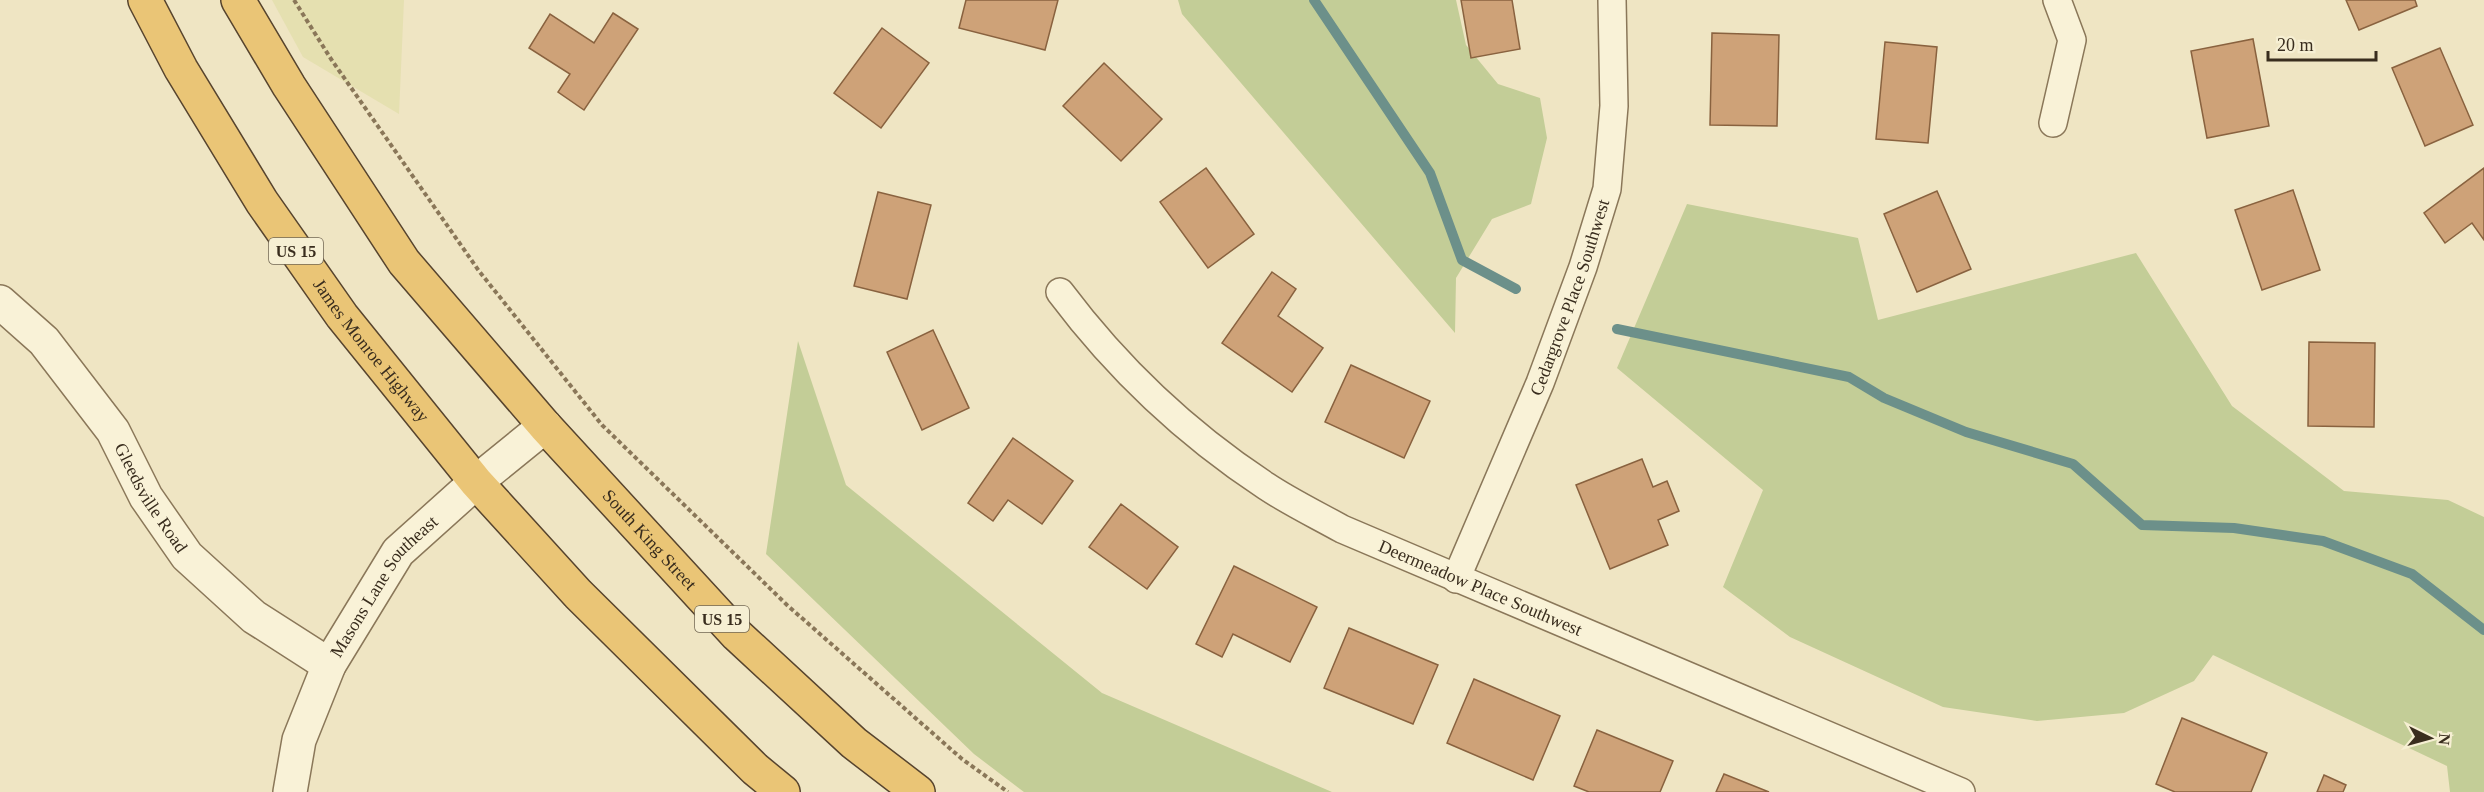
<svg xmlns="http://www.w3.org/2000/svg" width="2484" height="792" viewBox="0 0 2484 792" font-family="Georgia,serif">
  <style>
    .farmland { fill: #e5e0b0 }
    .green { fill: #c3cd97 }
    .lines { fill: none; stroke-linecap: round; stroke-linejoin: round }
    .stream { stroke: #6c908a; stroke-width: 10 }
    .building { fill: #cea278; stroke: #89623f; stroke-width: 1.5 }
    .minor-casing { stroke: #8a7759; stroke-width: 30 }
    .tertiary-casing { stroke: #8a7759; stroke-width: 36 }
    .trunk-casing { stroke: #57442e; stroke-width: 36 }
    .path { stroke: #8a7759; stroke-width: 4; stroke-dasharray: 4.5 3; stroke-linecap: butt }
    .minor { stroke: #f9f2d7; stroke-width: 27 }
    .tertiary { stroke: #f9f2d7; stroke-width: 33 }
    .trunk { stroke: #eac576; stroke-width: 33 }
    .labels { text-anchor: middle; stroke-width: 4.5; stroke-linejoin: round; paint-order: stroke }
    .shield { fill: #f6efd3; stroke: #726754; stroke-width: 1.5 }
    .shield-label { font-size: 16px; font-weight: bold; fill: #392d1e }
    .street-label { font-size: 18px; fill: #392d1e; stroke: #f6efd3 }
  </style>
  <rect width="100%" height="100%" fill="#efe5c3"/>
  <path class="farmland" d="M272 0H404L399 114 303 57Z"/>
  <g class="green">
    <path d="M1178 0H1456L1466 45 1498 84 1540 98 1547 138 1531 204 1492 219 1456 278 1455 333 1182 14Z"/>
    <path d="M1687 204 1858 238 1878 320 2136 253 2232 406 2344 491 2448 500 2484 517V792H2450L2447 766 2213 655 2194 681 2124 713 2037 721 1943 707 1790 637 1723 587 1763 490 1617 368Z"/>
    <path d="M798 341 846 485 1102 693 1332 792H1024L974 754 766 554Z"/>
  </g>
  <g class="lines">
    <g class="stream">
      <path d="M1314 0 1430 173 1462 260 1516 289"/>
      <path d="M1617 329 1849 377 1884 398 1966 432 2073 464 2142 525 2234 528 2323 541 2412 574 2484 630"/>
    </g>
  </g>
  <g class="building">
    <path d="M966 0H1058L1045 50 959 28Z"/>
    <path d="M1461 0H1512L1520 49 1471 58Z"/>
    <path d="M2346 0H2415L2417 6 2359 30Z"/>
    <path d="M613 13 638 29 584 110 558 92 570 74 529 48 550 14 594 43Z"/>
    <path d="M882 28 929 63 881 128 834 93Z"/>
    <path d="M1712 33 1779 35 1777 126 1710 125Z"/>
    <path d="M2253 39 2269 126 2207 138 2191 51Z"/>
    <path d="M1885 42 1937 47 1928 143 1876 139Z"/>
    <path d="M2440 48 2473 125 2425 146 2392 68Z"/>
    <path d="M1104 63 1162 119 1121 161 1063 106Z"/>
    <path d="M1206 168 1254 234 1208 268 1160 202Z"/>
    <path d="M2484 168V240L2472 223 2445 243 2424 213Z"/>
    <path d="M2293 190 2320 270 2262 290 2235 210Z"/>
    <path d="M1937 191 1971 269 1917 292 1884 214Z"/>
    <path d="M878 192 931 205 907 299 854 286Z"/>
    <path d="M1272 272 1296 289 1278 316 1323 348 1292 392 1222 343Z"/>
    <path d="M933 330 969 408 922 430 887 352Z"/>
    <path d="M2309 342 2375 343 2374 427 2308 426Z"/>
    <path d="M1351 365 1430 401 1404 458 1325 422Z"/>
    <path d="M1013 438 1073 481 1042 524 1008 500 993 521 968 503Z"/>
    <path d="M1642 459 1653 487 1667 481 1679 511 1658 520 1668 545 1610 569 1576 485Z"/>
    <path d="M1121 504 1178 547 1147 589 1089 547Z"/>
    <path d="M1234 566 1317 607 1290 662 1233 634 1222 657 1196 644Z"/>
    <path d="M1349 628 1438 665 1413 724 1324 688Z"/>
    <path d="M1474 679 1560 716 1533 780 1447 743Z"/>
    <path d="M2182 718 2267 753 2251 792H2175L2156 784Z"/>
    <path d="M1597 730 1673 761 1660 792H1589L1574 786Z"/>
    <path d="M1724 774 1769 792H1716Z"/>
    <path d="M2324 775 2346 785 2343 792H2317Z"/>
  </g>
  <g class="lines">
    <g class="minor-casing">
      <g id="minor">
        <path d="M2053 123 2072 40 2057 0"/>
        <path id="s1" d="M1060 292C1117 368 1187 434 1266 486 1290 502 1317 515 1342 529L1961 792"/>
        <path id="s2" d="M1456 579 1540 383 1583 267 1607 189 1614 106 1612 0"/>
      </g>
    </g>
    <g class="tertiary-casing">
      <g id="tertiary">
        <path id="s3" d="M0 302 44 341 113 431 146 497 187 556 254 617 329 665"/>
        <path id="s4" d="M290 792 299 740 329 665 398 552 476 482 545 426"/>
      </g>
    </g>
    <g class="trunk-casing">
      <g id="trunk">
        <path id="s5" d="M145 0 181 69 262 202 342 316 476 482 578 594 755 769 783 792"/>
        <path id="s6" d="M238 0 289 86 404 262 545 426 737 635 854 743 918 792"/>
      </g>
    </g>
    <path class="path" d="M294 0 331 59 479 271 602 425 787 605 962 759 1008 792"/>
    <use href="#minor" class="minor"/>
    <use href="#tertiary" class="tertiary"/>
    <use href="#trunk" class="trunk"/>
  </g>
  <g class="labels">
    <g class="shield">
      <rect x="269" y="238" width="54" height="26" rx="4.5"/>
      <rect x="695" y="606" width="54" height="26" rx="4.5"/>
    </g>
    <g class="shield-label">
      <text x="296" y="257">US 15</text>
      <text x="722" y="625">US 15</text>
    </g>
    <g class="street-label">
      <text dy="6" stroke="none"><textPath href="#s2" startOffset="304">Cedargrove Place Southwest</textPath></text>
      <text dy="6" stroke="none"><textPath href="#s5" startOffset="418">James Monroe Highway</textPath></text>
      <text dy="6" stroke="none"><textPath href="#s3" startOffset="249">Gleedsville Road</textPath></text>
      <text dy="6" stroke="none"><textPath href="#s6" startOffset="681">South King Street</textPath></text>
      <text dy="6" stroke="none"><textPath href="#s4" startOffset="230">Masons Lane Southeast</textPath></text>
      <text dy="6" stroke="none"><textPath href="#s1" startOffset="522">Deermeadow Place Southwest</textPath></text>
    </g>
  </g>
  <g transform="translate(2430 738) rotate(95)" stroke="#f6efd3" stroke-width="4.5" paint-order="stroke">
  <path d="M0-4.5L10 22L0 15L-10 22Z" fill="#392d1e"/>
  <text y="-9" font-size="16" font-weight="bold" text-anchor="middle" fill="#392d1e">N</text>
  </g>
  <path d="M2268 51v9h108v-9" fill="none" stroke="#392d1e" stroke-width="3"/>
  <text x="2277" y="51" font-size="18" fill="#392d1e" stroke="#f6efd3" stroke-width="4.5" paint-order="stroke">20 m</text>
</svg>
